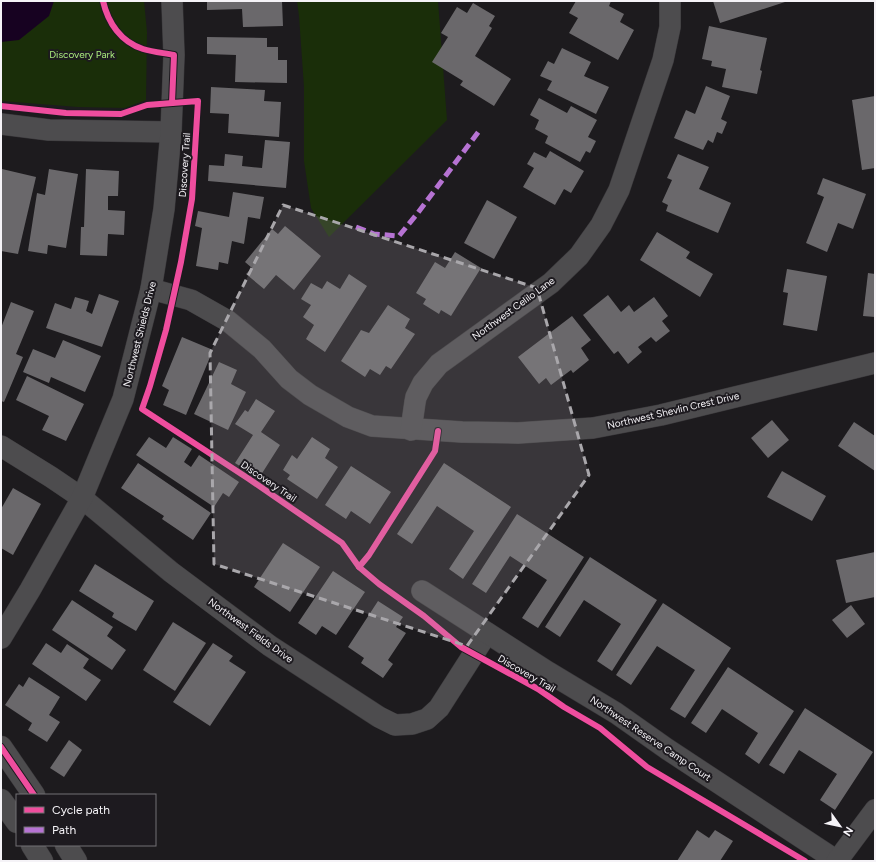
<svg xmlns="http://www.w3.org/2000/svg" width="876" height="862" viewBox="0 0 876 862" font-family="Figtree,sans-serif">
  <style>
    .green { fill: #1a2e09 }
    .water { fill: #170221 }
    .building { fill: #6a686b }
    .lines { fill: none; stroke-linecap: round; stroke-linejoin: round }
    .street-casing { stroke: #3a383b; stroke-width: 22 }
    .secondary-casing { stroke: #3a383b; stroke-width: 23 }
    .street { stroke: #4d4c4e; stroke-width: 21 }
    .secondary { stroke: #4d4c4e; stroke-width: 22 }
    .quiet { stroke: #b673d3; stroke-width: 5; stroke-dasharray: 10 5; stroke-linecap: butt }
    .cycleway-casing { stroke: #1d1a1f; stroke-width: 8 }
    .cycleway { stroke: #ef4d9e; stroke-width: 6 }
    .marked { fill: #a9a7ab; fill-opacity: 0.2; stroke: #a9a7ab; stroke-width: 3; stroke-dasharray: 8 5; stroke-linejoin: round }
    .labels { text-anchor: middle; stroke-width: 4; stroke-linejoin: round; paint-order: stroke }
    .park-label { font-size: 10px; fill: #a9e97c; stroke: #1d1a1f }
    .street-label { font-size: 10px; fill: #f5f3f7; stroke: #1d1a1f }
  </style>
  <rect width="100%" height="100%" fill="#1d1b1e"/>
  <g class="green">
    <path d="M1 1H144L147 32 146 100 125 108 78 107 1 101Z"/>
    <path d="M297 1H438L447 120 329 237 311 208 304 161V87L299 16Z"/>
  </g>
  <path class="water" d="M1 1H54L49 16 19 40 1 42Z"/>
  <g class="building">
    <path d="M207 1H282L283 26 243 27 242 9 207 10Z"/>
    <path d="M576 1H611L609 6 624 14 620 22 634 30 618 60 569 33 578 18 569 13Z"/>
    <path d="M713 1H785V2L720 23Z"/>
    <path d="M473 3 495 16 489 26 492 28 475 56 511 79 494 106 460 85 463 81 432 62 448 37 441 33 457 7 467 13Z"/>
    <path d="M709 26 767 38 760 70 762 71 757 94 722 87 726 69 711 66 712 61 702 59Z"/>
    <path d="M207 37 267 38V47H278V60H287V83L235 82 236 55 207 54Z"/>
    <path d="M562 48 591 62 584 76 609 87 596 114 547 90 552 81 540 76 548 61 554 64Z"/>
    <path d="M706 86 730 96 721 119 727 122 722 134 717 132 713 143 708 140 703 150 674 138 686 110 695 114Z"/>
    <path d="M211 87 265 90 264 101 281 102 279 137 228 133 229 114 210 113Z"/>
    <path d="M875 96V168L862 170 852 100Z"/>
    <path d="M539 98 567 113 571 106 597 120 588 137 596 141 590 153 586 151 580 162 545 143 548 136 535 129 539 120 530 115Z"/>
    <path d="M265 140 290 142 286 188 208 181 209 165 224 166 225 154 243 156 242 166 262 168Z"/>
    <path d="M550 151 584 171 571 193 564 189 555 205 523 187 534 168 527 164 534 152 546 158Z"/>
    <path d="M678 154 709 167 699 189 731 203 718 233 666 211 668 205 662 202 672 180 667 178Z"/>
    <path d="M2 169 36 177 18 254 1 251V175Z"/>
    <path d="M49 169 78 174 66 248 48 245 47 254 28 251 37 193 45 195Z"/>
    <path d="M86 169 119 171 118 196H108V210L125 211 124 235 108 234 107 256 80 255 81 227H84Z"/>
    <path d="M823 178 866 194 853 229 838 223 827 252 806 243 824 197 817 194Z"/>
    <path d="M233 192 264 197 260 219 248 217 244 244 232 241 228 264 219 262 218 270 196 266 202 228 195 226 198 211 229 217Z"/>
    <path d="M487 200 517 217 494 259 464 243Z"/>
    <path d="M285 226 321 256 294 290 276 275 264 289 246 274 252 268 245 262 272 229 278 234Z"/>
    <path d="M657 232 690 252 686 258 713 274 700 297 640 260Z"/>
    <path d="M455 252 481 268 451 316 441 310 439 314 423 304 426 299 416 293 435 262 445 268Z"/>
    <path d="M787 269 827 276 817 331 783 325 788 293 783 292Z"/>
    <path d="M868 273 875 274V317L863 316Z"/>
    <path d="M349 274 367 286 325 352 306 339 314 325 303 317 311 305 301 299 311 283 322 289 327 281 340 289Z"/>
    <path d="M99 294 119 301 102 347 46 328 55 303 71 309 75 297 89 301 86 311 92 314Z"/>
    <path d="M608 295 621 312 629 305 634 312 654 297 668 316 662 321 670 331 656 342 651 337 638 347 642 352 628 364 618 351 614 354 583 315Z"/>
    <path d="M11 302 34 311 16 354 23 357 4 402 1 401V328Z"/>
    <path d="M388 305 410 319 405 328 415 334 391 369 386 366 380 375 370 369 365 377 341 361 361 330 369 333Z"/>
    <path d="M572 316 591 340 581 348 589 360 573 373 571 370 551 385 546 378 539 384 518 357Z"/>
    <path d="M182 337 213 350 186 415 163 405 169 390 162 386Z"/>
    <path d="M63 340 101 356 85 392 51 377 49 383 23 372 33 349 55 358Z"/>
    <path d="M219 362 237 370 231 384 246 392 228 430 194 414Z"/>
    <path d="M27 376 84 404 66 441 42 430 49 416 16 400Z"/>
    <path d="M256 399 275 411 261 432 280 445 259 478 235 463 253 435 235 424 245 410 248 412Z"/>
    <path d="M772 420 789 440 768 458 751 438Z"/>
    <path d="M854 422 875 436V471L838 446Z"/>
    <path d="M149 437 166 448 173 437 192 449 184 462 191 467 199 455 239 482 229 497 223 493 214 507 136 455Z"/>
    <path d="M312 437 330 449 325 458 338 467 317 499 287 479 290 475 283 470 292 455 297 459Z"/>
    <path d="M138 463 211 513 193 540 162 519 164 516 121 488Z"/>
    <path d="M444 463 511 507 463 579 449 569 474 531 437 506 412 544 397 534Z"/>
    <path d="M351 466 391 492 370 524 351 511 346 519 325 505Z"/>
    <path d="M782 471 826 496 812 521 767 497Z"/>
    <path d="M13 488 41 504 13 555 1 548V509Z"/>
    <path d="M517 514 584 557 538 628 522 618 547 580 510 556 486 593 472 584Z"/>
    <path d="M283 543 320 567 290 612 254 587Z"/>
    <path d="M875 552V597L846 603 836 560Z"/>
    <path d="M590 557 657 600 612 671 597 661 621 624 584 600 560 637 545 627Z"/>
    <path d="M95 564 154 601 136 631 112 617 114 613 79 591Z"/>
    <path d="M333 571 365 592 336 635 322 626 316 635 298 623Z"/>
    <path d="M72 600 113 627 107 636 126 650 112 670 52 630Z"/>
    <path d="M378 601 403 617 396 627 406 633 388 660 393 664 383 678 361 663 364 658 348 647Z"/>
    <path d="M663 603 731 648 685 718 670 709 695 670 657 646 631 685 616 675Z"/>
    <path d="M851 605 865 624 847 638 832 620Z"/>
    <path d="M173 622 206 643 175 691 143 670Z"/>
    <path d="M46 643 61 653 67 644 89 659 83 668 101 680 86 701 32 664Z"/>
    <path d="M213 643 233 656 229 661 246 672 210 726 173 702Z"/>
    <path d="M728 667 794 711 759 764 745 754 758 733 722 709 706 733 691 723Z"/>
    <path d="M29 677 60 697 49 715 60 722 47 742 28 730 32 723 5 705 19 684 23 687Z"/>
    <path d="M805 708 873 752 835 810 820 800 837 774 799 750 784 774 769 765Z"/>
    <path d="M69 740 82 750 64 777 50 768Z"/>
    <path d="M697 830 709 838 715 830 733 841 720 861H677Z"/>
  </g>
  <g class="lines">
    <g class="street-casing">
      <g id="street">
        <path d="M1 124 49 130 171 132"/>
        <path d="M151 289 191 300 228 321 262 349 289 379 310 395 348 417 372 426 462 432 518 433 593 428 661 415 875 363"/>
        <path d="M411 430 415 402 416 397 423 383 439 364 551 283 579 256 601 225 619 190 663 60 670 27V1"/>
        <path d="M1 446 51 477 82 498 171 572 270 646 379 717 395 725 412 724 427 719 439 708 487 633"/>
        <path d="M422 591 548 672 616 713 667 749 837 861"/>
        <path d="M1 638 30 590 82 498 123 399 151 289 164 209 171 132 174 55 172 1"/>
        <path d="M837 861 875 810"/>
      </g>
    </g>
    <g class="secondary-casing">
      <g id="secondary">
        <path d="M1 747 34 795"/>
        <path d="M1 800 17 822"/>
        <path d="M32 845 42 861"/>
        <path d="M66 845 76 861"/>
      </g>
    </g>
    <use href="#street" class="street"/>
    <use href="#secondary" class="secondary"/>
    <path class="quiet" d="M356 227 374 234 399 236 417 214 479 131"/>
    <g class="cycleway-casing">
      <g id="cycleway">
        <path d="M103 1C108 23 121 42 143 49 153 52 164 53 174 55L172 103"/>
        <path d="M1 106 66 113 121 114 147 105 198 101 192 199 181 262 166 330 150 386 142 409 249 479 342 543 359 567 379 584 424 616 461 647 538 689 564 707 600 728 647 767 805 861"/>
        <path d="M359 567 369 555 435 451 438 431"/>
        <path d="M1 747 34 795"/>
      </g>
    </g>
    <use href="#cycleway" class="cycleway"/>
  </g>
  <path class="marked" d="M283 205 537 288 589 475 467 646 214 564 210 353Z"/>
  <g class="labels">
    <g class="park-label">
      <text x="82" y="58">Discovery Park</text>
    </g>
    <g class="street-label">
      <text transform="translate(184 165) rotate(-86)" y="4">Discovery Trail</text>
      <text transform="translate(513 308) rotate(-36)" y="4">Northwest Celilo Lane</text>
      <text transform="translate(139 334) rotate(-76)" y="4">Northwest Shields Drive</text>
      <text transform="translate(673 410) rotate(-13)" y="4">Northwest Shevlin Crest Drive</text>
      <text transform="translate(269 481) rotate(34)" y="4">Discovery Trail</text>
      <text transform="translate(251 630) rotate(36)" y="4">Northwest Fields Drive</text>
      <text transform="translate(527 673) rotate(30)" y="4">Discovery Trail</text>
      <text transform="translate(651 738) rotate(34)" y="4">Northwest Reserve Camp Court</text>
    </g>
  </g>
  <rect width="876" height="862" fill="none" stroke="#f5f3f7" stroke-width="4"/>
  <rect x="16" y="794" width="140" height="52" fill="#1d1a1f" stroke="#737175"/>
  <rect x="24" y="807" width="20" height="6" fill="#ef4d9e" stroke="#737175"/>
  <text x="52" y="814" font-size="12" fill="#f5f3f7">Cycle path</text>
  <rect x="24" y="827" width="20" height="6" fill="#b673d3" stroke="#737175"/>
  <text x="52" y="834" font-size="12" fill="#f5f3f7">Path</text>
  <g transform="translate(840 826) rotate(123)" stroke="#1d1a1f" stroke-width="3" paint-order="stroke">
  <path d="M0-3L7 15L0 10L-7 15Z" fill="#f5f3f7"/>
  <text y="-6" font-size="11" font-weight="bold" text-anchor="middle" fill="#f5f3f7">N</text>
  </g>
</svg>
